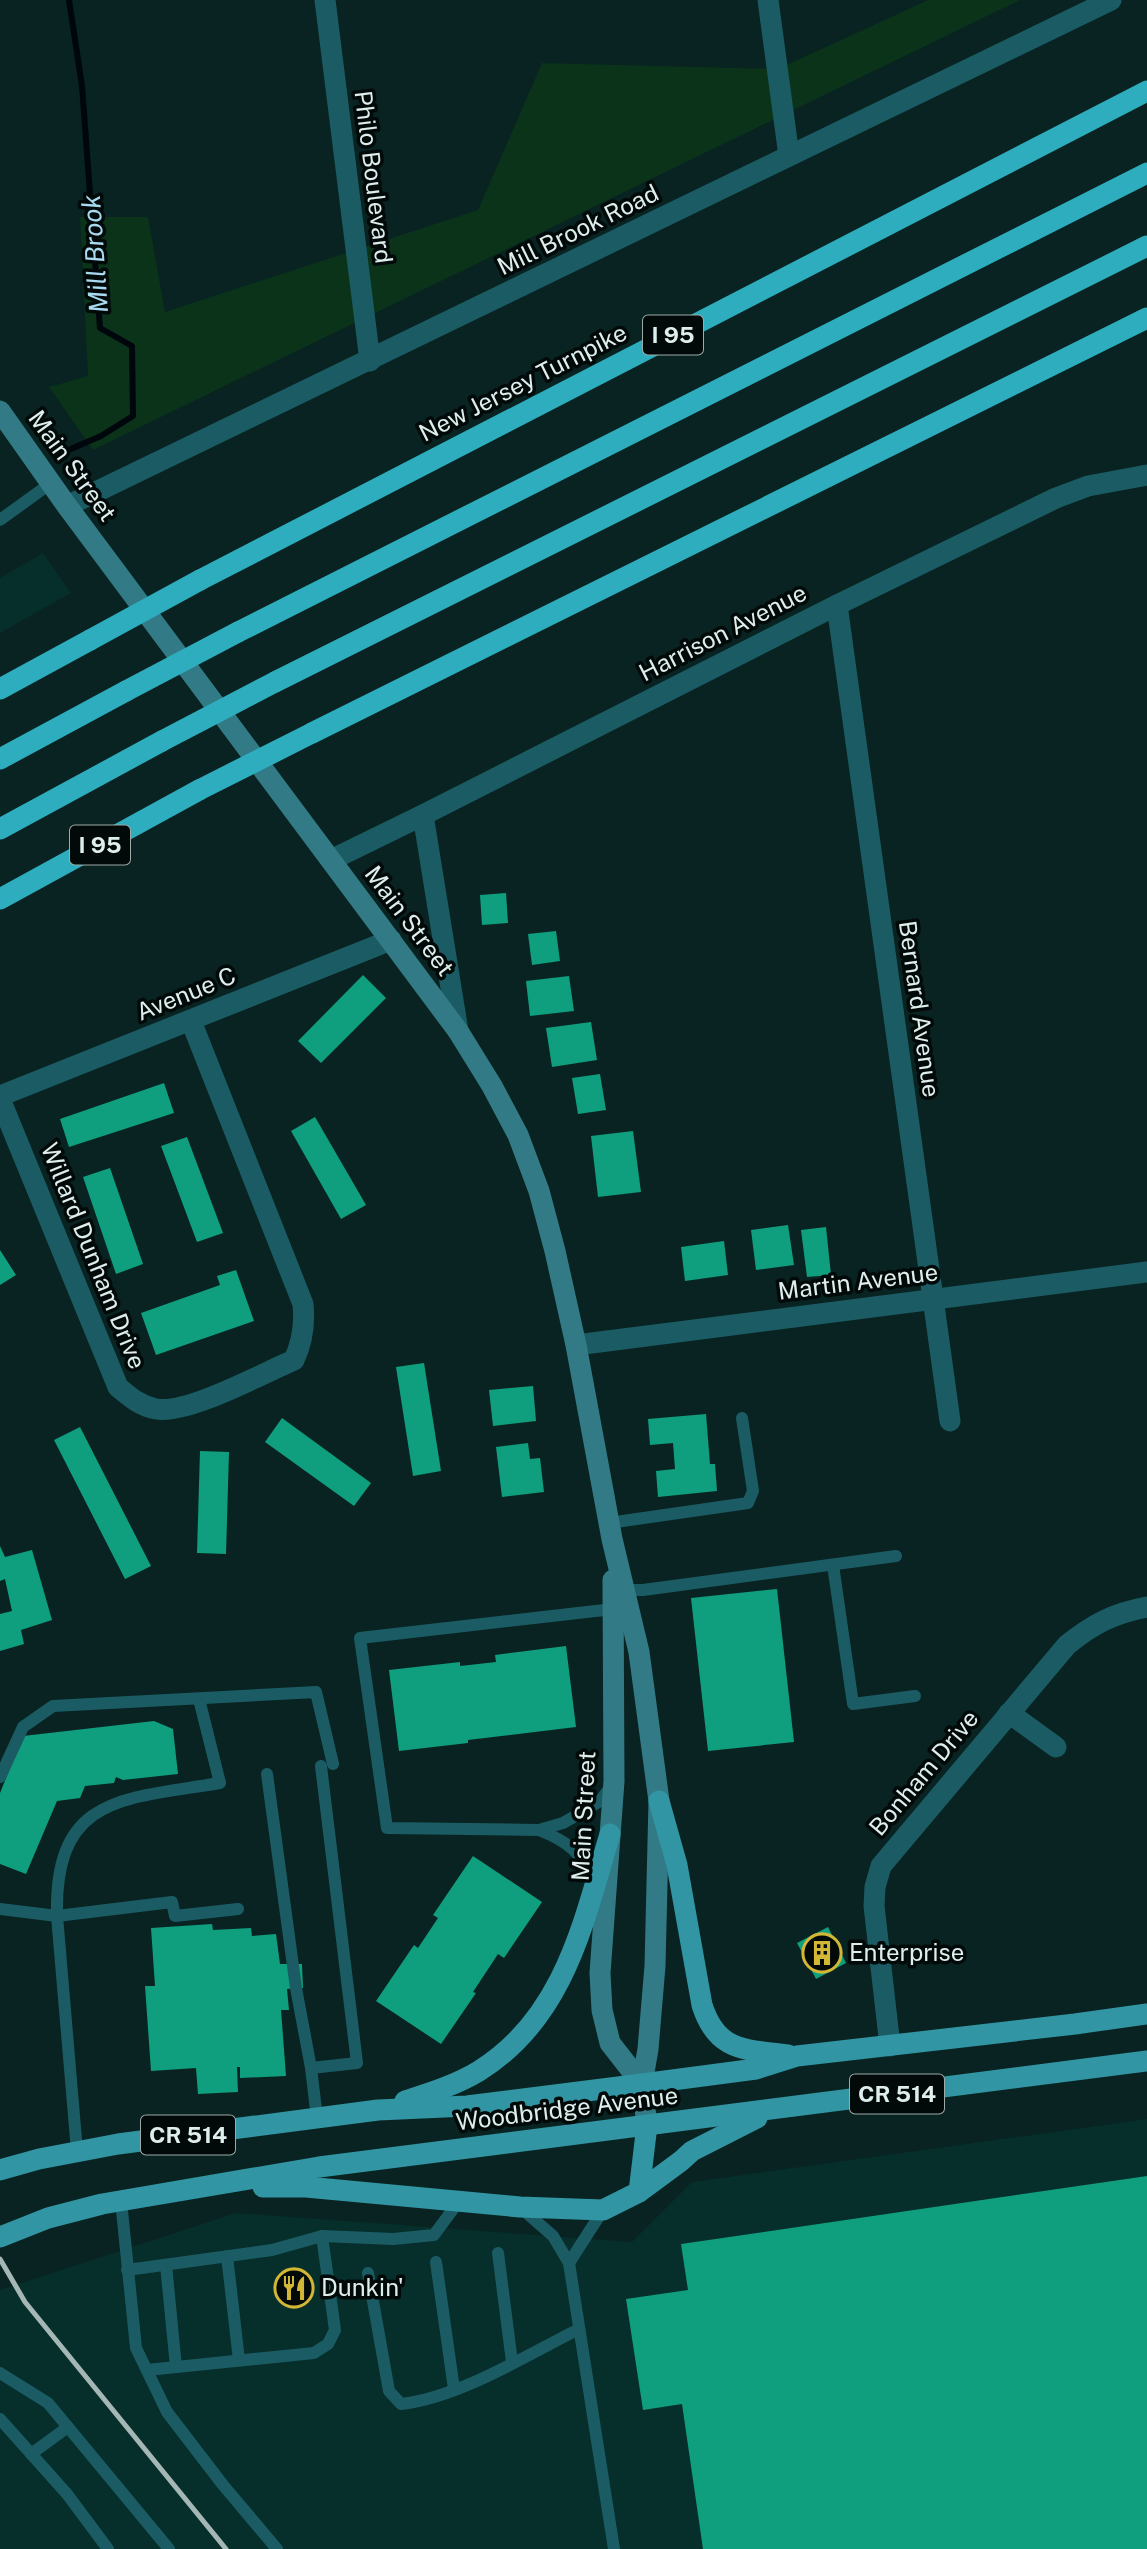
<svg xmlns="http://www.w3.org/2000/svg" width="1147" height="2549" viewBox="0 0 1147 2549" font-family="'Public Sans',sans-serif">
  <style>
    .built { fill: #062e2b }
    .green { fill: #0a331a }
    .lines { fill: none; stroke-linecap: round; stroke-linejoin: round }
    .stream { stroke: #00070c; stroke-width: 6 }
    .building { fill: #0f9f7e }
    .lane { stroke: #1b5c64; stroke-width: 12 }
    .street { stroke: #1b5c64; stroke-width: 21 }
    .secondary { stroke: #327b86; stroke-width: 21 }
    .primary { stroke: #3195a3; stroke-width: 21 }
    .highway { stroke: #2dadbd; stroke-width: 21 }
    .rail { stroke: #a4b7b5; stroke-width: 5 }
    .highway-bridge { stroke: #2dadbd; stroke-width: 21 }
    .labels { text-anchor: middle; stroke-width: 7; stroke-linejoin: round; paint-order: stroke }
    .shield { fill: #020a09; stroke: #9caaa8; stroke-width: 2 }
    .shield-label { font-size: 23px; font-weight: bold; fill: #deeeec }
    .street-label { font-size: 24px; fill: #deeeec; stroke: #020a09 }
    .poi-label { font-size: 24px; fill: #deeeec; stroke: #020a09; text-anchor: start }
    .water-label { font-size: 26px; font-style: italic; fill: #a8daf0; stroke: #020a09 }
  </style>
  <rect width="100%" height="100%" fill="#082321"/>
  <g class="built">
    <path d="M43 553 71 593 0 633V578Z"/>
    <path d="M1147 2119V2549H0V2290L236 2213 632 2242 692 2182Z"/>
  </g>
  <path class="green" d="M928 0H1020L93 450 49 387 88 376 80 217H148L165 312 478 210 542 63 778 69Z"/>
  <g class="lines">
    <path class="stream" d="M66 451 101 436 133 416 132 346 100 328 82 86 69 0"/>
  </g>
  <g class="building">
    <path d="M506 893 508 923 482 925 480 895Z"/>
    <path d="M556 931 560 961 532 965 528 934Z"/>
    <path d="M363 975 386 998 321 1063 298 1041Z"/>
    <path d="M569 976 574 1011 530 1016 526 981Z"/>
    <path d="M591 1022 597 1060 552 1067 546 1028Z"/>
    <path d="M600 1074 606 1110 578 1114 572 1078Z"/>
    <path d="M164 1083 174 1113 69 1147 60 1119Z"/>
    <path d="M315 1117 366 1205 341 1219 291 1131Z"/>
    <path d="M633 1131 641 1192 598 1197 591 1136Z"/>
    <path d="M187 1137 223 1233 197 1242 161 1146Z"/>
    <path d="M110 1168 143 1264 116 1274 83 1177Z"/>
    <path d="M788 1225 794 1265 756 1270 751 1230Z"/>
    <path d="M826 1227 831 1275 807 1277 801 1230Z"/>
    <path d="M724 1241 728 1275 685 1281 681 1247Z"/>
    <path d="M0 1250 16 1275 0 1285Z"/>
    <path d="M236 1270 254 1321 156 1355 141 1313 220 1285 217 1276Z"/>
    <path d="M424 1363 441 1471 413 1476 396 1367Z"/>
    <path d="M533 1386 536 1421 493 1426 489 1390Z"/>
    <path d="M706 1414 710 1464H715L717 1491 658 1497 656 1471 675 1469 673 1443 650 1445 648 1419Z"/>
    <path d="M282 1418 371 1483 354 1506 265 1442Z"/>
    <path d="M80 1427 151 1566 125 1579 54 1440Z"/>
    <path d="M528 1443 530 1459 540 1458 544 1492 502 1497 496 1447Z"/>
    <path d="M200 1451 229 1452 226 1554 197 1553Z"/>
    <path d="M0 1546 5 1557 32 1550 52 1620 21 1630 24 1644 0 1651V1614L12 1611 5 1579 0 1581Z"/>
    <path d="M777 1589 794 1742 708 1751 691 1598Z"/>
    <path d="M566 1646 576 1727 468 1740V1743L399 1751 389 1670 460 1662V1666L496 1662 495 1655Z"/>
    <path d="M154 1721 173 1729 178 1774 123 1780 116 1777 114 1783 85 1786 80 1798 57 1801 26 1874 0 1864V1793L23 1736Z"/>
    <path d="M473 1856 542 1902 504 1958 498 1954 473 1992 476 1993 441 2044 376 2001 414 1945 418 1948 438 1918 433 1915Z"/>
    <path d="M212 1924 213 1930 251 1928 252 1936 276 1934 280 1964H302L303 1988 287 1989 289 2010H281L286 2076 240 2078V2067H237L238 2092 198 2094 196 2068 151 2071 145 1986H155L151 1928Z"/>
    <path d="M828 1927 846 1963 816 1979 797 1943Z"/>
    <path d="M1147 2176V2549H703L682 2404 643 2410 626 2299 688 2290 681 2244Z"/>
  </g>
  <g class="lines">
    <g class="lane">
      <path d="M0 520 51 483"/>
      <path d="M609 1523 748 1503 753 1491 742 1418"/>
      <path d="M833 1565 853 1704 915 1696"/>
      <path d="M624 1590H643L896 1556"/>
      <path d="M267 1774 296 1988 311 2068"/>
      <path d="M0 1777 23 1727 53 1706 316 1692 333 1764"/>
      <path d="M612 1785 600 1801 586 1810 563 1823 539 1830 387 1828 360 1638 613 1609"/>
      <path d="M539 1830C567 1841 584 1853 592 1884"/>
      <path d="M0 1909 57 1916C54 1795 124 1799 220 1783L199 1699"/>
      <path d="M317 2118 311 2068 357 2063 321 1766"/>
      <path d="M77 2151 57 1916 172 1902 175 1916 238 1909"/>
      <path d="M121 2201 136 2348 167 2412 223 2485 277 2549"/>
      <path d="M521 2208 553 2236 569 2263 614 2549"/>
      <path d="M498 2253 512 2362"/>
      <path d="M227 2256 239 2360"/>
      <path d="M436 2262 454 2389"/>
      <path d="M569 2263 603 2210"/>
      <path d="M166 2265 176 2367"/>
      <path d="M127 2270 272 2250 322 2236 393 2239 434 2235 459 2201"/>
      <path d="M368 2273 389 2391 401 2404C458 2398 527 2355 579 2329"/>
      <path d="M147 2370 314 2353 328 2344 335 2330 322 2236"/>
      <path d="M0 2373 48 2403 169 2549"/>
      <path d="M0 2419 67 2494 108 2549"/>
      <path d="M31 2454 68 2427"/>
    </g>
    <g class="street">
      <path d="M325 0 370 361"/>
      <path d="M768 0 789 156"/>
      <path d="M67 506 1111 0"/>
      <path d="M837 605 950 1421"/>
      <path d="M423 815 458 1031"/>
      <path d="M331 860 423 815 837 605 1056 498 1088 486 1147 475"/>
      <path d="M0 1096 391 940"/>
      <path d="M0 1099 118 1387C130 1397 140 1406 156 1409 187 1415 263 1373 294 1360 303 1341 305 1324 303 1304L191 1021"/>
      <path d="M576 1345 1147 1272"/>
      <path d="M1009 1713 1056 1747"/>
      <path d="M890 2046 874 1906 875 1887 881 1866 1067 1645C1093 1624 1114 1613 1147 1607"/>
    </g>
    <g class="secondary">
      <path d="M0 411 67 506 458 1031 492 1086 518 1135 539 1191 555 1251 576 1345 612 1539 639 1652 659 1801 655 1966 648 2049 642 2084 647 2125"/>
      <path d="M613 1580 614 1781 600 1973 602 2010 610 2043 642 2084"/>
    </g>
    <g class="primary">
      <path d="M659 1801 677 1865 702 2005C717 2052 744 2049 788 2055"/>
      <path d="M405 2101C430 2093 456 2085 479 2071 564 2018 583 1924 610 1834"/>
      <path d="M0 2170 39 2159 118 2144 378 2110 467 2106 642 2084 756 2069 797 2056 1075 2024 1147 2014"/>
      <path d="M263 2187H306L520 2207 603 2210 639 2192 681 2161 692 2151 757 2118"/>
      <path d="M639 2192 647 2125"/>
      <path d="M0 2237 48 2218 102 2204 319 2167 1147 2061"/>
    </g>
    <g class="highway">
      <path d="M200 580 1147 91"/>
      <path d="M238 632 1147 173"/>
      <path d="M275 682 1147 246"/>
      <path d="M0 689 90 640"/>
      <path d="M312 733 1147 318"/>
      <path d="M0 759 126 691"/>
      <path d="M0 829 162 741"/>
      <path d="M0 899 199 790"/>
    </g>
    <path class="rail" d="M0 2259 25 2302 226 2549"/>
    <g class="highway-bridge">
      <path d="M90 640 200 580"/>
      <path d="M126 691 238 632"/>
      <path d="M162 741 275 682"/>
      <path d="M199 790 312 733"/>
    </g>
  </g>
  <defs>
    <g id="building-ring" transform="scale(2.0125)"><circle r="9.5" fill="#020a09" stroke="#d2b736" stroke-width="1.5"/><path d="M-4-6H4V6H1V3H-1V6H-4ZM-2.5-4.3h1.7v1.8h-1.7ZM.8-4.3h1.7v1.8H.8ZM-2.5-1h1.7V.8h-1.7ZM.8-1h1.7V.8H.8Z" fill="#d2b736"/></g>
    <g id="restaurant-ring" transform="scale(2.0125)"><circle r="9.5" fill="#020a09" stroke="#d2b736" stroke-width="1.5"/><path d="M-5-6h1v4h1v-4h1v4h1v-4h1v5L-1.5 .5V6h-2V.5L-5-1ZM5-6V6H3V1.5H1.5Q1.5-4 5-6Z" fill="#d2b736"/></g>
  </defs>
  <g fill-rule="evenodd">
    <use href="#building-ring" x="822" y="1953"/>
    <use href="#restaurant-ring" x="294" y="2288"/>
  </g>
  <g class="labels">
    <g class="shield">
      <rect x="643" y="315.5" width="60" height="39" rx="5"/>
      <rect x="70" y="825.5" width="60" height="39" rx="5"/>
      <rect x="850" y="2074.5" width="94" height="39" rx="5"/>
      <rect x="141" y="2115.5" width="94" height="39" rx="5"/>
    </g>
    <g class="shield-label">
      <text x="673" y="343">I 95</text>
      <text x="100" y="853">I 95</text>
      <text x="897" y="2102">CR 514</text>
      <text x="188" y="2143">CR 514</text>
    </g>
    <g class="street-label">
      <text transform="translate(373 177) rotate(83)" y="8">Philo Boulevard</text>
      <text transform="translate(578 230) rotate(-26)" y="8">Mill Brook Road</text>
      <text transform="translate(523 383) rotate(-27)" y="8">New Jersey Turnpike</text>
      <text transform="translate(72 466) rotate(54)" y="8">Main Street</text>
      <text transform="translate(723 633) rotate(-27)" y="8">Harrison Avenue</text>
      <text transform="translate(409 921) rotate(53)" y="8">Main Street</text>
      <text transform="translate(186 994) rotate(-22)" y="8">Avenue C</text>
      <text transform="translate(919 1009) rotate(82)" y="8">Bernard Avenue</text>
      <text transform="translate(93 1256) rotate(68)" y="8">Willard Dunham Drive</text>
      <text transform="translate(858 1282) rotate(-7)" y="8">Martin Avenue</text>
      <text transform="translate(924 1773) rotate(-50)" y="8">Bonham Drive</text>
      <text transform="translate(584 1816) rotate(-87)" y="8">Main Street</text>
      <text transform="translate(567 2109) rotate(-7)" y="8">Woodbridge Avenue</text>
    </g>
    <g class="poi-label">
      <text x="849" y="1961">Enterprise</text>
      <text x="321" y="2296">Dunkin'</text>
    </g>
    <g class="water-label">
      <text transform="translate(95 254) rotate(-94)" y="9">Mill Brook</text>
    </g>
  </g>
</svg>
